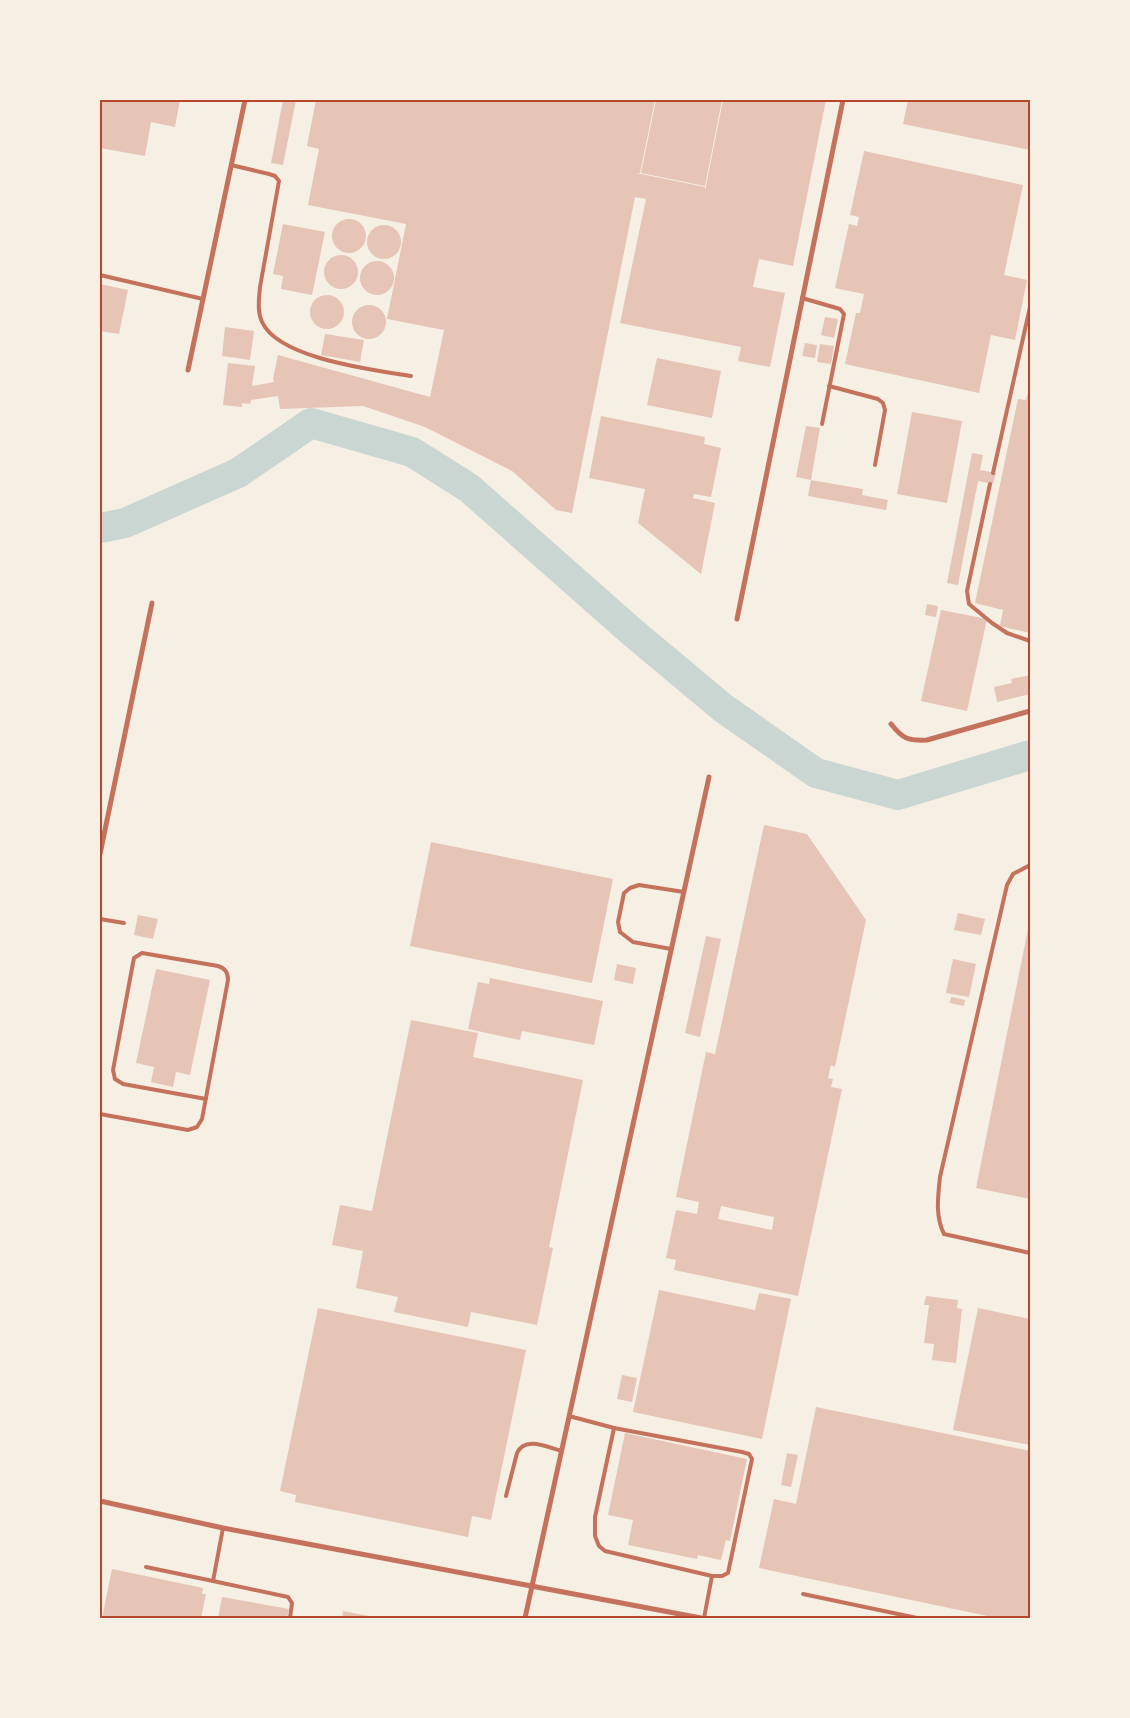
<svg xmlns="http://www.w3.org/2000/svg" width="1130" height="1718" viewBox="0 0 1130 1718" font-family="'Public Sans',sans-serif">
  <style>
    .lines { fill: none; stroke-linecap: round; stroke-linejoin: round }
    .river { stroke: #c9d6d2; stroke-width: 30 }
    .building { fill: #e6c5b7; fill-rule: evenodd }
    .service { stroke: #c5725c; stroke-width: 4 }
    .minor { stroke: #c5725c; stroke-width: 5 }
    .neatline { fill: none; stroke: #b5482f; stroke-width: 2 }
  </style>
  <rect width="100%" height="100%" fill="#f6efe4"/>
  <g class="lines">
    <path class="river" d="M100 528 125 523 238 473 311 423 412 452 469 488 631 631 723 708 816 773 898 795 1030 755"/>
  </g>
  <g class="building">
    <path d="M100 100H180L175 127 151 122 145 156 100 148Z"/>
    <path d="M283 100H296L283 165 271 163Z"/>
    <path d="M316 100H655L640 173H636L705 187V191L723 100H826L793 266 759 259 753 287 785 293 770 367 738 361 741 347 620 323 646 199 635 197 572 513 556 510 512 471 425 427 363 406 280 409 278 396 251 400 250 404 242 403V407L223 405 228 363 255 366 252 386 274 382 273 379 278 355 430 397 444 330 387 319 406 224 308 205 319 149 307 146Z"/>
    <path d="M656 100H722L705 186 641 173Z"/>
    <path d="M908 100H1030V150L903 124Z"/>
    <path d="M864 151 1023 185 1004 275 1027 280 1015 340 991 335 979 393 845 364 856 313H860L864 294 835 288 849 224 857 226 859 217 850 215Z"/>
    <circle cx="349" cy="236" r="17"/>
    <path d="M283 224 325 232 312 295 281 289 283 276 273 274Z"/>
    <circle cx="384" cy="242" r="17"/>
    <circle cx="341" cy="272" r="17"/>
    <circle cx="377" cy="278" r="17"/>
    <path d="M100 284 128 290 119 334 100 331Z"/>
    <circle cx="327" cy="312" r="17"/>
    <circle cx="369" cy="322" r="17"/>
    <path d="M825 317 838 319 834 338 821 335Z"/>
    <path d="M225 327 254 331 250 360 222 356Z"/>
    <path d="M325 334 364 340 360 362 321 355Z"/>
    <path d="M805 343 817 345 815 358 802 356Z"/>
    <path d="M820 344 834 346 831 364 817 362Z"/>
    <path d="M657 358 721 371 712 418 647 405Z"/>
    <path d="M1029 387H1030V633L1000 626 1003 610 975 603 1018 399 1026 400Z"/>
    <path d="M912 412 962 421 947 503 897 494Z"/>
    <path d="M601 416 705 437 704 444 721 448 711 497 694 494 693 498 715 503 701 574 638 523 645 489 589 478Z"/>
    <path d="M806 426 820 428 811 480 796 477Z"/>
    <path d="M972 453 983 455 980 470 996 473 993 484 978 481 958 585 947 583Z"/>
    <path d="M811 480 863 489 862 495 888 500 886 510 808 496Z"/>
    <path d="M927 604 938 606 936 617 925 615Z"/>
    <path d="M941 610 987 619 967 711 921 701Z"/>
    <path d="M1030 675V694L997 702 994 687 1012 683 1011 679Z"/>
    <path d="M764 825 807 834 866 920 835 1067 831 1065 828 1078 833 1079 831 1087 842 1089 798 1296 674 1270 676 1260 666 1258 676 1210 697 1214 699 1202 676 1197 706 1052 715 1054ZM721 1206 774 1217 772 1230 718 1219Z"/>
    <path d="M431 842 613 879 592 983 410 946Z"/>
    <path d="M958 913 985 919 981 935 954 930Z"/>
    <path d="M138 915 158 919 153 939 134 935Z"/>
    <path d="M1029 924H1030V1199L976 1188Z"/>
    <path d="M706 936 721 939 700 1037 685 1033Z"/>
    <path d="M953 959 976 964 969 997 946 993Z"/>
    <path d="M617 964 636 968 633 984 614 980Z"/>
    <path d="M156 969 210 980 190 1075 176 1072 173 1087 151 1082 154 1067 136 1063Z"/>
    <path d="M490 978 603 1001 594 1045 522 1031 520 1040 468 1029 478 982 489 984Z"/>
    <path d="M951 997 965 1000 964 1006 950 1003Z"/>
    <path d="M411 1020 478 1033 473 1057 583 1080 549 1247 553 1248 537 1325 471 1312 468 1327 394 1312 398 1297 356 1288 363 1251 332 1245 340 1205 372 1211Z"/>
    <path d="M659 1290 755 1310 759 1293 791 1299 762 1439 633 1412Z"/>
    <path d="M926 1296 958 1300 957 1308 962 1309 956 1363 932 1360 934 1344 924 1343 929 1305H924Z"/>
    <path d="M318 1308 526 1350 491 1520 472 1516 468 1537 295 1502 296 1495 280 1491Z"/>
    <path d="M978 1308 1030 1319V1445L953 1430Z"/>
    <path d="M622 1375 637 1378 632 1402 617 1399Z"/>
    <path d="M816 1407 1030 1451V1618H997L759 1568 774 1499 796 1504Z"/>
    <path d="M625 1433 747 1459 730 1541 726 1540 721 1560 698 1555 697 1559 628 1545 633 1520 608 1515Z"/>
    <path d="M787 1453 798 1455 791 1487 781 1485Z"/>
    <path d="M112 1569 203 1588 202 1594H206L201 1618H102Z"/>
    <path d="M222 1597 289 1609 287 1618H218Z"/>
    <path d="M343 1611 375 1617V1618H342Z"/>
  </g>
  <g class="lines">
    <g class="service">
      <path d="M231 165 269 174 275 176 279 181 260 287C259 299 257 311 262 322 279 359 374 370 411 376"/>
      <path d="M100 275 203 299"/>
      <path d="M802 298 840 309 844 314 822 424"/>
      <path d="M829 386 878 399 883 403 885 410 875 465"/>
      <path d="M993 473 1030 307"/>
      <path d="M990 484 967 591 969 604 992 623 1007 633 1030 641"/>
      <path d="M1030 865 1013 874 1007 885 940 1177C938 1197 935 1216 944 1234L1030 1253"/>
      <path d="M100 919 124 923"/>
      <path d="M671 949 633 942 620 932 618 922 624 893 630 888 639 885 684 892"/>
      <path d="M100 1114 188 1130 197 1127 202 1119 228 980C228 972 225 968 218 966L142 953 134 958 133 963 113 1070 115 1079 123 1084 206 1099"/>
      <path d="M569 1416 614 1428 595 1517V1536L599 1546 605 1551 712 1576 704 1618"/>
      <path d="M614 1428 742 1452 749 1454 752 1459 728 1573 722 1576H712"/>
      <path d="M506 1496 517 1453C525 1436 547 1447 562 1451"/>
      <path d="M223 1528 213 1581 288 1597 292 1603 290 1618"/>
      <path d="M146 1567 213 1581"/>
      <path d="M803 1594 917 1618"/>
    </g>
    <g class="minor">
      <path d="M188 370 245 100"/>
      <path d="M737 619 843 100"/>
      <path d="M891 724C903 739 908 741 927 740L1030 711"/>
      <path d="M100 854 152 603"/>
      <path d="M100 1501 223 1528 701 1618"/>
      <path d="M525 1618 709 777"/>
    </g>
  </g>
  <rect width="1130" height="1718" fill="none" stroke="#f6efe4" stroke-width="202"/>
  <rect x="101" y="101" width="928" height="1516" class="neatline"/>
</svg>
